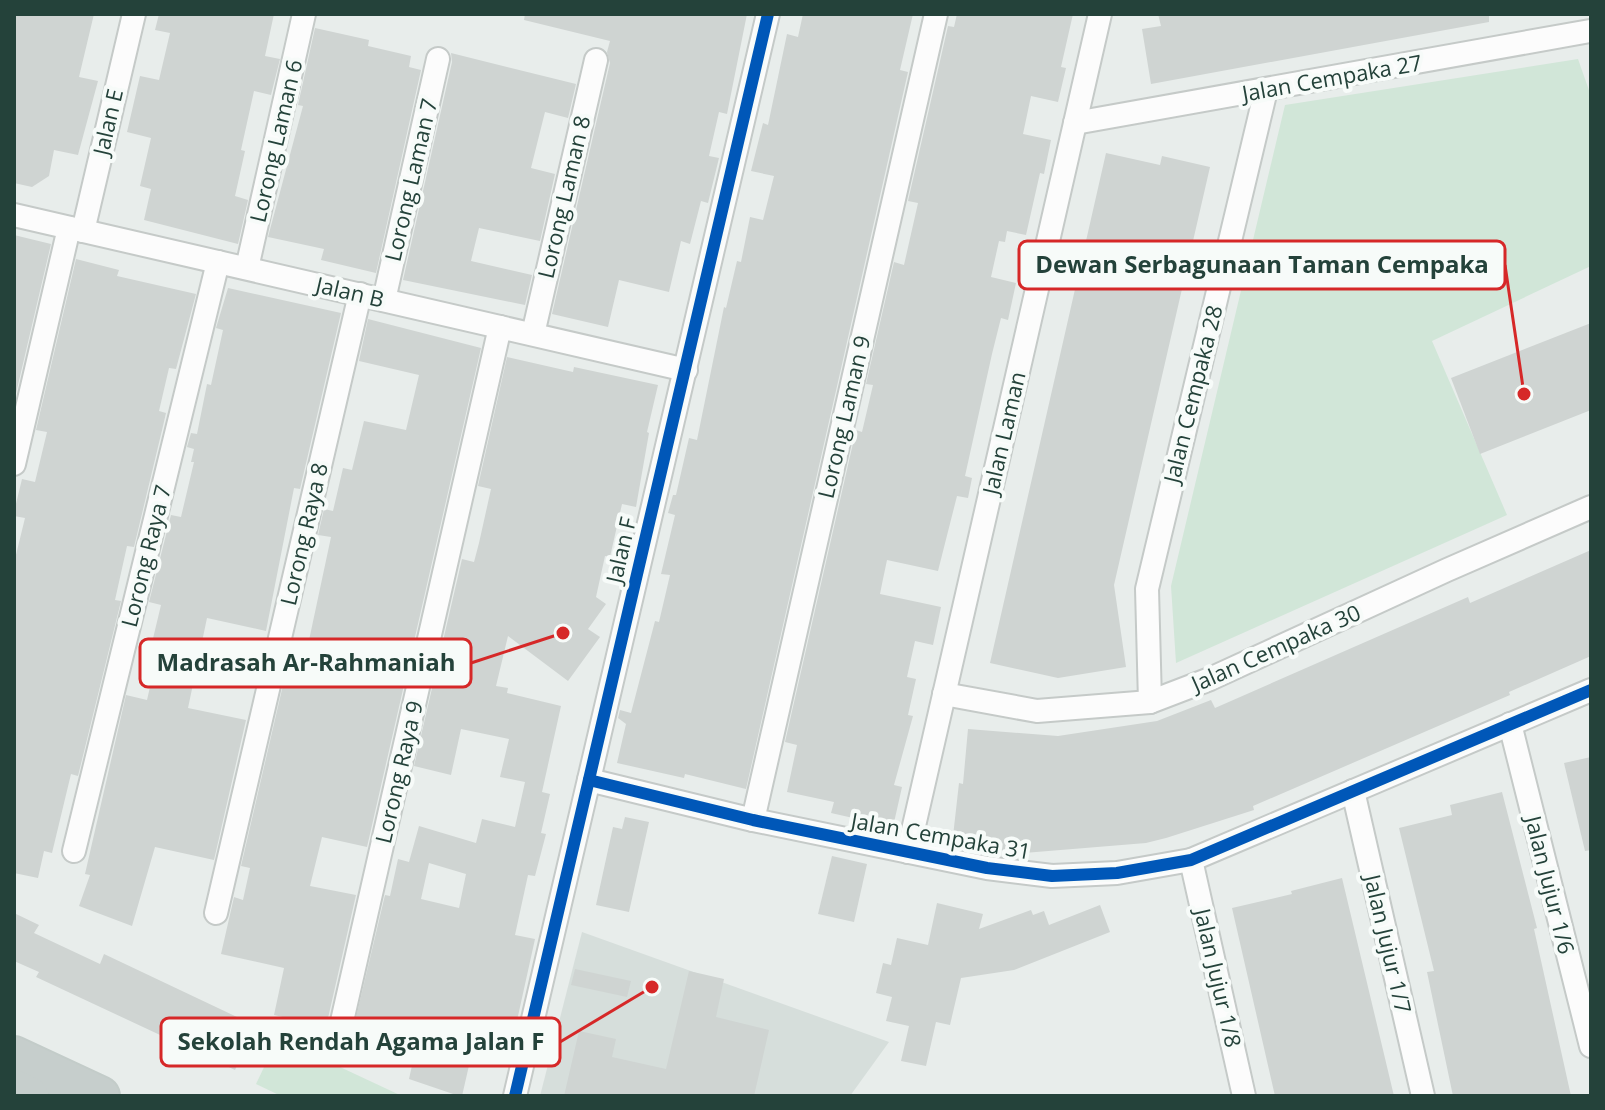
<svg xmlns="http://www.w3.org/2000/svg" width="1605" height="1110" viewBox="0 0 1605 1110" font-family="'Open Sans',sans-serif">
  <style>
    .built { fill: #d6dedb }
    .green { fill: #d1e6d8 }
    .building { fill: #cfd4d2; fill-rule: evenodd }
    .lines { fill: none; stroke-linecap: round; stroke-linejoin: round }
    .minor-casing { stroke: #c5cac8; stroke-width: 26 }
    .trunk-casing { stroke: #c3ccc9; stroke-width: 42 }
    .minor { stroke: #fcfcfc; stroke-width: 22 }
    .trunk { stroke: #c6cecc; stroke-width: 38 }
    .cycleway-casing { stroke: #f7fbf9; stroke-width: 17 }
    .cycleway { stroke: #0057b8; stroke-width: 12 }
    .labels { text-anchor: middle; stroke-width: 8; stroke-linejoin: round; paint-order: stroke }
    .street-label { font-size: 22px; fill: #24423a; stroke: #f7fbf9 }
    .leader { fill: none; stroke: #d62828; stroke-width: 3 }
    .callout-dot { fill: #d62828; stroke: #f7fbf9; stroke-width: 3 }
    .callout { fill: #f7fbf9; stroke: #d62828; stroke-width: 3 }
    .callout-label { font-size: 24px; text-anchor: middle; font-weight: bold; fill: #24423a }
  </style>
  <rect width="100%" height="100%" fill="#e8edeb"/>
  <path class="built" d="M582 932 889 1042 850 1096H540Z"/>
  <g class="green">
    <path d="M1578 59 1591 96V266L1432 341 1507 515 1176 663 1171 586 1285 105Z"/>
    <path d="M278 1038 402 1096H281L256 1084Z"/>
  </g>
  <g class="building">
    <path d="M14 14H94L79 77 98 81 78 155 54 150 49 176 32 187 14 183Z"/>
    <path d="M159 14H274L265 56 280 59 271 95 254 91 241 150 245 151 235 196 248 200 238 244 144 220 151 189 140 186 151 138 127 132 140 76 159 80 170 33 155 30Z"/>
    <path d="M525 14H747L727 114 719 112 709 156 719 158 708 203 701 201 690 244 681 241 669 292 619 280 608 327 552 314 610 63 607 52 610 41 524 20Z"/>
    <path d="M803 14H913L900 70 908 72 746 789 685 774 684 778 617 763 626 724 618 718 620 710 631 713 655 621 659 622 670 575 661 574 675 515 668 513 673 495H676L689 438 697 440 724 307 726 308 737 261 741 262 750 217 763 220 774 176 751 171 763 123 768 125 787 34 798 37Z"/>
    <path d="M957 14H1073L1061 67 1066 68 1058 102 1031 96 1023 134 1051 140 1044 174 1040 173 1026 235 1007 231 1005 242 999 241 991 277 1016 283 1008 320 1001 318 992 354 965 476 972 478 968 498 957 496 938 571 887 560 883 579 880 594 941 607 933 645 915 641 907 677 916 679 908 715 913 716 894 785 902 787 893 827 831 813 834 802 787 792 797 745 785 742 856 430 862 432 873 385 866 384 894 262 904 265 918 203 908 201 948 26 954 27Z"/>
    <path d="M1158 14H1489V22L1151 84 1142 29 1161 26Z"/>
    <path d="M315 28 369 40 368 46 411 56 409 67 421 70 376 273 321 260 324 249 268 237 303 106 298 105Z"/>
    <path d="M451 53 576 84 568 118 545 112 531 168 555 174 540 241 479 228 471 261 532 275 525 305 403 280 452 62Z"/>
    <path d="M1106 153 1160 165 1162 156 1210 167 1114 585 1126 667 1058 678 990 663Z"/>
    <path d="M14 235 51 244 14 402Z"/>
    <path d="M76 259 119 270 117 276 196 294 176 369 169 368 159 411 166 413 163 426 134 547 127 546 115 600 121 601 78 776 71 774 52 853 44 851 38 878 14 873V563L25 518 14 516V512L22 479 35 482 47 432 36 430Z"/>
    <path d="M228 288 341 313 300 489 294 488 266 631 207 618 188 708 246 720 214 860 155 847 132 926 79 906 90 875 85 874 126 695 147 700 158 652 150 651 161 605 149 602 171 515 181 517 194 462H191L194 449 187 447 191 433 197 434 207 384 211 385 223 330 216 328Z"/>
    <path d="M368 319 481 348 367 847 322 837 310 886 356 895 326 1027 274 1015 284 968 221 954 234 897 243 900 250 868 241 866 293 642 308 645 331 537 318 535 324 509 333 511 343 468 352 470 364 421 406 430 419 375 359 361Z"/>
    <path d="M1591 323V410L1480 454 1451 378Z"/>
    <path d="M507 357 573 372 574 367 658 385 647 432 649 433 636 507 622 504 610 557 605 556 596 597 606 604 588 629 600 637 568 681 508 636 496 686 508 688 507 693 561 706 542 792 550 794 541 833 546 834 535 876 528 875 515 935 535 939 518 1016 507 1056 473 1048 462 1096H459L409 1079 413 1061 349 1047 385 895 390 896 398 859 409 862 419 826 476 843 482 819 515 827 525 782 500 777 509 739 461 729 451 775 414 766 462 559 474 562 479 543 491 489 478 486ZM429 863 466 874 459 908 421 899Z"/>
    <path d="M1591 550V656L1509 692 1510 695 1253 806 1254 810 1166 838 1146 843 1024 853 952 845 959 783 963 784 968 729 1058 736 1157 721 1211 700 1215 708 1468 597 1470 603Z"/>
    <path d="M1591 757V850L1585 851 1564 763Z"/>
    <path d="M1502 792 1537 928 1534 929 1571 1096H1453L1427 972 1434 971 1399 828 1452 815 1450 805Z"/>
    <path d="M625 817 649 822 629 912 596 905 613 827 622 829Z"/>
    <path d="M832 856 867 864 854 922 818 914Z"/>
    <path d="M1342 878 1394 1096H1275L1232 908 1292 894 1291 891Z"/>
    <path d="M937 903 983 914 979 929 1031 910 1033 915 1044 911 1049 925 1100 905 1110 932 1014 970 961 978 950 1025 936 1022 926 1066 901 1061 909 1026 886 1021 892 997 876 993 883 963 891 965 897 938 928 945Z"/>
    <path d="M14 913 39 925 34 933 100 964 104 954 256 1026 235 1070 36 977 39 972 14 961Z"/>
    <path d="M575 969 631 981 627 997 571 985Z"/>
    <path d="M689 971 724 979 716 1017 769 1030 754 1096H564L579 1031 616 1039 612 1057 666 1069Z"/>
  </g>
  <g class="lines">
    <g class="minor-casing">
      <g id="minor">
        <path d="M1075 123 1590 31"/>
        <path d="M14 215 686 370"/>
        <path d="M83 231 134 14"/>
        <path d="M247 268 304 14"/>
        <path d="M384 300 438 59"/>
        <path d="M533 334 596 60"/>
        <path d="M14 464 69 228"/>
        <path d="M944 694 1037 711 1150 702 1210 679 1447 570 1591 507"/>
        <path d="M1150 702 1147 589 1266 90"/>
        <path d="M1510 724 1591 1046"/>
        <path d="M589 780 753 820 987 868 1052 876 1117 873 1191 860 1591 690"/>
        <path d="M1353 791 1423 1096"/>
        <path d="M753 820 936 14"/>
        <path d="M74 851 218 262"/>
        <path d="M908 852 1100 14"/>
        <path d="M1191 860 1244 1096"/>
        <path d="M216 913 360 294"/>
        <path d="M340 1030 500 327"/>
        <path d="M515 1096 768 14"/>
      </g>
    </g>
    <g class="trunk-casing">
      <g id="trunk">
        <path d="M14 1056 100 1096"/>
        <path d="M14 1089 29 1096"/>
      </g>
    </g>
    <use href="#minor" class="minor"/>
    <use href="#trunk" class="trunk"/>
    <g class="cycleway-casing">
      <g id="cycleway">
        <path d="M589 780 753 820 987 868 1052 876 1117 873 1191 860 1591 690"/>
        <path d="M515 1096 768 14"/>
      </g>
    </g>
    <use href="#cycleway" class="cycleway"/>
  </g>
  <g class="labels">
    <g class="street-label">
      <text transform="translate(1332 78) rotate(-10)" y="8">Jalan Cempaka 27</text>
      <text transform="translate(108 122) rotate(-77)" y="8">Jalan E</text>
      <text transform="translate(276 141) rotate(-77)" y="8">Lorong Laman 6</text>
      <text transform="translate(411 180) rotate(-77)" y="8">Lorong Laman 7</text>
      <text transform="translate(564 197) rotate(-77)" y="8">Lorong Laman 8</text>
      <text transform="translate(350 292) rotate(13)" y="8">Jalan B</text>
      <text transform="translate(1193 394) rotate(-76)" y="8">Jalan Cempaka 28</text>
      <text transform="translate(844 417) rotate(-77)" y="8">Lorong Laman 9</text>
      <text transform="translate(1004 433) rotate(-77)" y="8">Jalan Laman</text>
      <text transform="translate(304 534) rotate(-77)" y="8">Lorong Raya 8</text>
      <text transform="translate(621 550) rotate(-77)" y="8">Jalan F</text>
      <text transform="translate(146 556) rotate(-76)" y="8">Lorong Raya 7</text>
      <text transform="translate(1276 648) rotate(-24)" y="8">Jalan Cempaka 30</text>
      <text transform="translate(399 772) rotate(-77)" y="8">Lorong Raya 9</text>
      <text transform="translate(941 836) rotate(10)" y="8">Jalan Cempaka 31</text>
      <text transform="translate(1550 885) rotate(76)" y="8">Jalan Jujur 1/6</text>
      <text transform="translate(1388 944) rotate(77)" y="8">Jalan Jujur 1/7</text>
      <text transform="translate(1218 978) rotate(77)" y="8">Jalan Jujur 1/8</text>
    </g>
  </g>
  <path class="leader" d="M1524 394L1505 265M563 633L471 663M652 987L560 1042"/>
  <g class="callout-dot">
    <circle cx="1524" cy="394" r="8"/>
    <circle cx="563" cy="633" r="8"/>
    <circle cx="652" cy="987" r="8"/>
  </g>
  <g class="callout">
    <rect x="1019" y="241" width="486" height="48" rx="8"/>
    <rect x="140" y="639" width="331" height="48" rx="8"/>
    <rect x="161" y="1018" width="399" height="48" rx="8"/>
  </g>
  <g class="callout-label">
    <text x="1262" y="273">Dewan Serbagunaan Taman Cempaka</text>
    <text x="306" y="671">Madrasah Ar-Rahmaniah</text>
    <text x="361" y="1050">Sekolah Rendah Agama Jalan F</text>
  </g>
  <rect width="1605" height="1110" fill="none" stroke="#24423a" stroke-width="32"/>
</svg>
